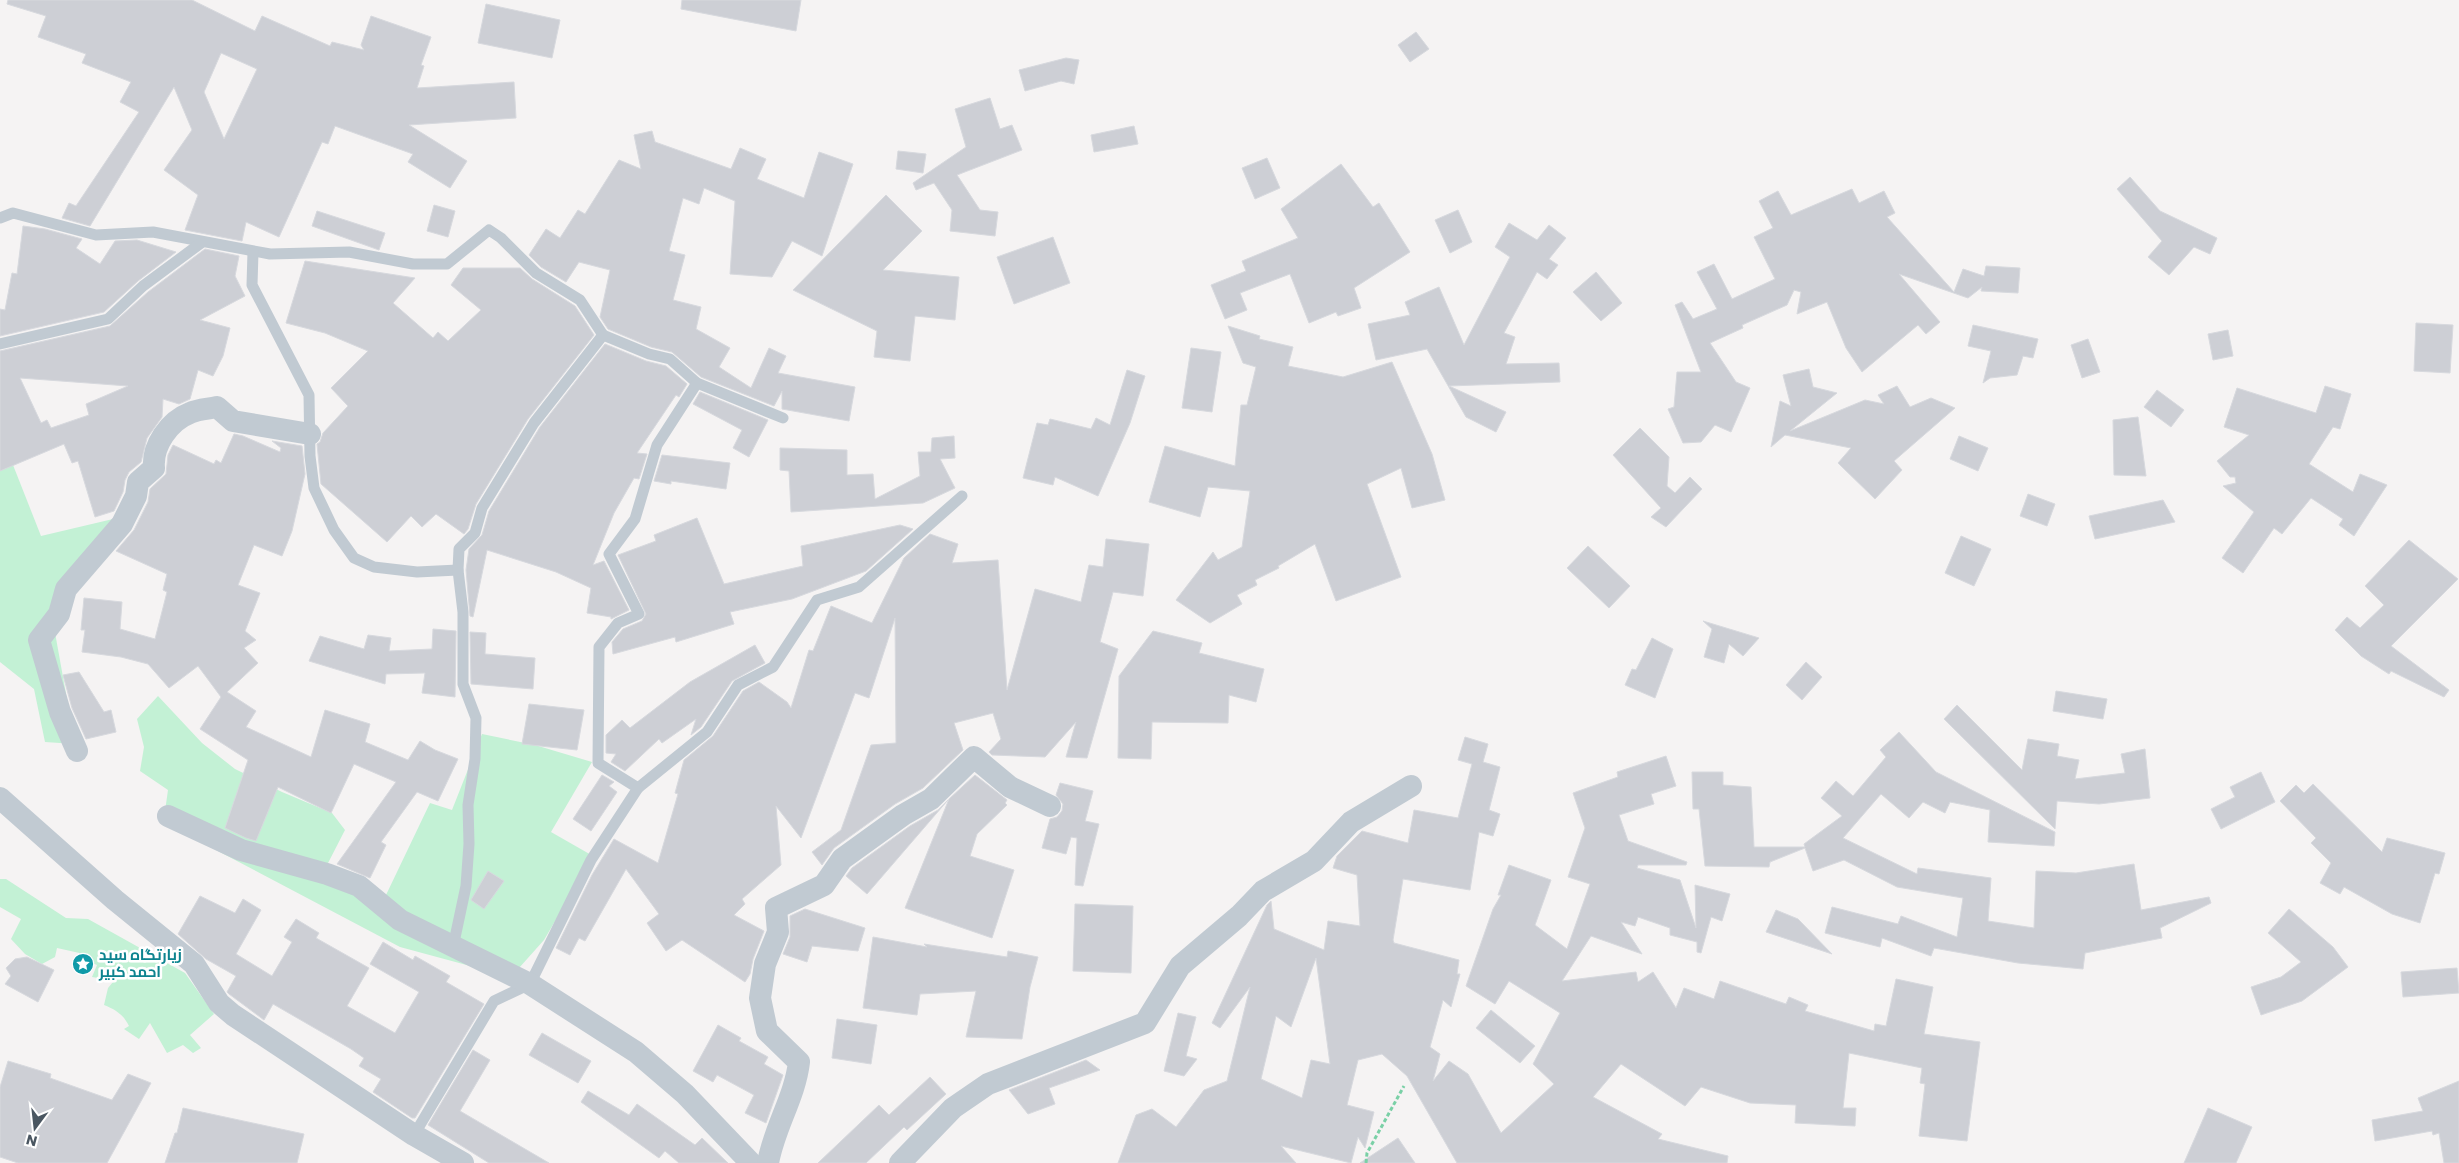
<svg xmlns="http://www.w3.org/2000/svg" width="2459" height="1163" viewBox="0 0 2459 1163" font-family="Poppins,Cairo,sans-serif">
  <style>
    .green { fill: #c3f1d5 }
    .building { fill: #cdcfd5; stroke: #d7d9de; fill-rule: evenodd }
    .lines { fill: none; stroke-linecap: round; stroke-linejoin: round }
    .path { stroke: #7ad0a6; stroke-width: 3; stroke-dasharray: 4 2.5; stroke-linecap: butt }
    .lane { stroke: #c1cad2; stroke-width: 11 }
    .street { stroke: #c1cad2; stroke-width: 22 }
    .labels { text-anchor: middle; stroke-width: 5; stroke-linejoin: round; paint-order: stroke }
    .culture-label { font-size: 15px; font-weight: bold; fill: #0d838f; stroke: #fff; text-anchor: start }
  </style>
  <rect width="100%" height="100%" fill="#f5f3f3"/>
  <g class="green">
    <path d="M0 432 41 536 113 519 85 556 54 627 75 744 45 742 34 689 0 662Z"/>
    <path d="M158 696 202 743 235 769 282 792 332 813 345 830 327 865 386 895 430 803 452 810 482 734 535 745 592 762 551 832 593 856 544 940 511 977 400 947 197 840 165 811 168 790 140 771 144 747 137 719Z"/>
    <path d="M0 879H6L66 918 88 919 185 973 214 1014 190 1035 201 1048 193 1053 183 1045 167 1053 150 1023 139 1039 124 1029 129 1026C123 1014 116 1010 104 1005L108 988 113 982 106 974 98 978 92 977 97 965 85 960 84 954 57 948 55 957 42 964 25 954 11 939 21 919 0 907Z"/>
  </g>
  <g class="building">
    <path d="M8 0H192L255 31 262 16 330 46 332 42 364 50 361 45 371 16 431 37 421 65 424 66 417 88 514 82 516 118 409 125 467 161 450 188 408 162 413 154 335 126 328 144 322 142 279 237 246 222 242 241 185 230 198 195 164 170 192 130 174 87 90 226 62 218 69 203 76 206 139 112 120 102 131 82 82 63 86 54 38 37 46 16 7 4ZM221 53 257 69 224 139 204 92Z"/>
    <path d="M682 0H801L796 31 681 9Z"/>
    <path d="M486 4 560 20 552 58 478 43Z"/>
    <path d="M1416 32 1429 49 1410 62 1398 45Z"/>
    <path d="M1066 58 1079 60 1074 84 1061 81 1025 91 1019 70Z"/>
    <path d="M990 98 1000 129 1012 125 1022 150 957 175 980 210 998 212 995 236 950 231 952 210 934 183 916 190 913 183 966 147 955 109Z"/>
    <path d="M1134 126 1138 144 1094 152 1091 135Z"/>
    <path d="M652 131 655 142 731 169 740 148 766 159 757 179 804 198 819 152 853 164 822 256 792 241 772 277 730 274 735 201 704 188 699 204 683 198 669 251 685 255 673 300 701 307 696 329 730 348 719 367 751 388 769 348 786 356 778 373 855 387 849 421 782 409V391L774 406 701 377 672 352 651 347 608 329 600 317 610 270 579 262 566 282 541 267 529 255 546 229 560 238 578 210 585 214 619 160 641 169 634 135Z"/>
    <path d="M898 151 926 154 923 173 896 169Z"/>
    <path d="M1267 158 1280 188 1255 199 1242 168Z"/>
    <path d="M1341 164 1373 207 1379 203 1410 252 1354 288 1361 308 1338 316 1336 312 1309 323 1290 274 1240 293 1247 310 1225 319 1211 285 1246 271 1242 261 1298 238 1281 209Z"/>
    <path d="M2130 177 2160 211 2217 238 2210 254 2194 247 2169 275 2148 257 2162 241 2117 189Z"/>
    <path d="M1852 189 1859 203 1884 191 1895 213 1887 217 1954 292 1963 269 1984 276 1986 266 2020 268 2018 293 1981 291 1982 287 1968 298 1899 274 1940 322 1926 334 1918 325 1862 372 1846 348 1827 302 1797 314 1801 292 1794 290 1787 305 1742 325 1743 328 1710 343 1736 382 1750 388 1731 432 1715 425 1701 442 1683 443 1668 409 1674 407 1677 372H1701L1675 305 1682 302 1693 319 1717 309 1697 272 1714 264 1732 299 1775 279 1754 237 1773 228 1759 201 1778 191 1791 215Z"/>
    <path d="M886 195 922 231 883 270 959 277 955 320 915 316 910 361 874 357 877 331 793 290Z"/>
    <path d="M434 205 455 211 448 237 427 231Z"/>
    <path d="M1458 210 1472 242 1450 253 1435 220Z"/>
    <path d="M317 211 385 233 379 250 312 226Z"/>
    <path d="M1509 223 1537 240 1549 225 1566 238 1549 259 1558 265 1547 279 1537 272 1504 333 1515 337 1506 364 1559 363 1560 382 1449 386 1506 412 1496 432 1466 417 1427 349 1376 360 1368 324 1410 315 1405 302 1439 287 1464 345 1510 257 1495 247Z"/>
    <path d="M23 226 45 229 82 239 76 248 100 264 115 241 137 240 176 252 138 281 104 312 0 336V309L5 310 12 273 17 274Z"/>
    <path d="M1053 237 1070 283 1014 304 997 257Z"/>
    <path d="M205 249 239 256 235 276 245 296 200 320 230 328 223 356 213 376 198 370 190 399 179 404 163 399 162 417 147 438 141 462 129 472 125 480 123 492 114 511 95 517 78 461 72 463 64 444 0 471V351L110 326 148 292ZM20 378 88 383 128 386 86 404 89 415 51 428 47 420 41 423Z"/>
    <path d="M305 261 415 278 393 303 433 338 438 332 448 341 481 310 451 285 463 268H520L532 279 575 306 594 335 528 419 476 504 468 529 464 534 436 514 422 527 411 516 387 542 321 484 317 444 320 442 323 433 348 406 331 388 368 351 325 333 286 323Z"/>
    <path d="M1596 272 1622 303 1601 321 1573 292Z"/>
    <path d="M2416 323 2453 325 2450 373 2414 371Z"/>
    <path d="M1973 325 2038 339 2033 358 2023 356 2017 375 1990 378 1983 383 1991 351 1968 346Z"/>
    <path d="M1228 326 1260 336 1259 339 1293 347 1288 366 1343 377 1392 362 1432 454 1445 500 1412 508 1401 468 1367 484 1401 577 1336 601 1315 544 1278 566 1279 568 1255 580 1257 585 1237 595 1242 604 1210 623 1176 600 1213 552 1218 560 1242 547 1250 491 1208 487 1200 517 1149 502 1165 446 1235 466 1241 405H1247L1256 367 1243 363Z"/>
    <path d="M2228 330 2233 356 2213 360 2208 334Z"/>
    <path d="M2088 339 2100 372 2082 378 2071 345Z"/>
    <path d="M605 344 646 361 666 366 687 384 679 397 676 395 637 453 647 454 639 479 634 478 614 513 593 565 604 561 629 610 611 619V617L587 613 591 588 556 572 487 550 473 617 470 616 466 570 469 549 482 535 489 511 540 427Z"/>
    <path d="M1191 348 1221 352 1212 412 1182 408Z"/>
    <path d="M1809 369 1813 387 1837 393 1790 431 1865 400 1884 404 1878 395 1897 386 1910 407 1931 398 1955 408 1894 461 1902 470 1875 499 1838 463 1851 448 1785 435 1771 447 1780 401 1791 406 1783 375Z"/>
    <path d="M1127 370 1145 376 1130 423 1098 496 1055 477 1053 485 1023 478 1037 423 1048 425 1050 419 1091 429 1096 418 1110 425Z"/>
    <path d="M2325 386 2351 394 2340 429 2333 427 2309 464 2353 492 2360 474 2387 485 2354 536 2339 525 2343 519 2311 498 2282 534 2274 528 2243 573 2222 558 2254 512 2223 486 2236 483 2235 477H2230L2217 461 2249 435 2224 427 2237 388 2316 413Z"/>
    <path d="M2157 390 2184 410 2171 427 2144 407Z"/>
    <path d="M700 392 768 420 749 457 733 448 742 430 693 404Z"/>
    <path d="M2138 417 2146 476 2114 475 2113 420Z"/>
    <path d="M1640 428 1669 457 1667 486 1675 493 1690 477 1702 489 1666 527 1651 517 1661 508 1613 455Z"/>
    <path d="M234 434 243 436 280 452 281 448 272 441 302 446 305 474 292 531 282 556 254 545 238 585 260 593 245 631 256 640 244 648 258 663 227 692 256 711 246 727 311 757 325 710 370 724 365 742 408 760 420 741 435 750 458 759 438 801 417 792 381 842 386 845 370 878 337 864 396 782 354 764 331 813 278 787 256 841 246 838 225 828 248 760 200 729 221 697 198 666 169 688 148 664 121 657 82 652 85 630H81L84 598 122 602 120 629 155 639 167 592 163 590 167 574 116 551 134 530 148 502 150 489 166 474 168 455 173 445 214 464 216 460 221 463Z"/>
    <path d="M954 436 955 458 940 459 955 488 923 503 791 512 789 471 780 470V448L847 450V475L873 474 875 499 920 476 918 452H931L932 438Z"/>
    <path d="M1959 436 1988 448 1978 471 1950 459Z"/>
    <path d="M662 455 730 463 726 489 671 481V484L654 481Z"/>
    <path d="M2028 494 2055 504 2047 526 2020 516Z"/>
    <path d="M2163 500 2175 522 2095 539 2089 516Z"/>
    <path d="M697 518 724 584 803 566 801 546 900 525 913 529 866 571 792 599 730 612 734 624 676 642 675 637 613 654 612 642 623 629 642 621 646 614 618 555 656 541 654 535Z"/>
    <path d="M930 534 958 544 952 563 998 560 1007 690 1035 589 1081 602 1089 565 1103 567 1106 539 1149 544 1143 596 1113 592 1100 642 1118 649 1087 758 1066 757 1076 722 1045 757 992 755 989 752 1001 739 993 713 954 723 963 750 923 788 895 804 834 848 822 865 812 852 841 830 871 745 896 743 895 618 869 698 855 693 801 838 776 806 781 865 742 899 745 904 734 915 764 931 753 959 750 974 745 982 682 940 666 951 647 923 659 914 626 869 585 941 579 938 570 955 556 948 592 875 614 839 658 863 678 794 675 793 684 760 713 736 743 691 759 682 787 702 791 708 809 650 813 651 831 606 872 623 904 558Z"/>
    <path d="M1961 536 1991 549 1974 586 1945 573Z"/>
    <path d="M2409 540 2458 579 2391 646 2449 690 2444 697 2391 671 2389 674 2361 656 2335 630 2347 617 2360 628 2384 605 2365 586Z"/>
    <path d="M1588 546 1630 586 1609 608 1567 568Z"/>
    <path d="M1703 621 1759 638 1743 656 1729 644 1724 663 1704 657 1712 629Z"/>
    <path d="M433 629 456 631 455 697 422 693 425 673 386 674 385 684 309 661 320 636 364 649 368 635 391 638 389 651 432 649Z"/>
    <path d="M1153 631 1202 643 1199 653 1264 669 1256 702 1229 695 1228 723 1152 722 1151 759 1118 758 1119 676Z"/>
    <path d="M470 632 486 633 485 654 535 658 533 689 471 684Z"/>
    <path d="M1652 638 1673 649 1655 698 1625 685 1632 669 1636 670Z"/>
    <path d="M755 645 765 663 732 681 701 727 691 735 696 719 662 743 659 739 625 771 611 762 616 754 606 753V735L622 720 630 728 690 682Z"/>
    <path d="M1806 662 1822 677 1802 700 1786 685Z"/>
    <path d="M79 672 104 712 111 710 116 732 86 739 72 708 63 675Z"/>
    <path d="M2056 691 2107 699 2103 719 2053 711Z"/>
    <path d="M529 704 584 710 577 750 522 744Z"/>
    <path d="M1957 705 2022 770 2028 739 2059 744 2057 756 2079 760 2075 779 2125 773 2121 754 2145 749 2150 798 2099 804 2057 801 2055 829 1944 719Z"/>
    <path d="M1899 732 1936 772 2055 832 2054 846 1988 842 1990 810 1950 802 1945 813 1923 802 1909 818 1881 794 1843 838 1917 874 1918 868 1991 878 1988 921 2034 928 2036 871 2076 873 2134 864 2141 910 2209 897 2211 903 2160 928 2162 938 2085 953 2083 969 2018 963 1934 948 1931 956 1882 938 1880 947 1825 933 1832 907 1898 924 1901 916 1957 937 1963 898 1897 887 1844 860 1813 871 1805 848 1770 862 1769 867 1705 866 1699 809H1693L1692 772H1723V785L1751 787 1754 847H1805L1804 844 1842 816 1821 798 1836 781 1853 796 1886 757 1880 750Z"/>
    <path d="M1465 737 1488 744 1483 762 1500 767 1489 810 1500 814 1493 836 1479 832 1470 890 1403 879 1393 940 1394 943 1459 960 1457 974H1460L1451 1007 1443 1000 1430 1047 1440 1054 1433 1081 1449 1061 1468 1074 1501 1133 1554 1084 1533 1064 1560 1013 1509 981 1495 1004 1466 986 1493 909 1501 895H1498L1509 865 1551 880 1535 925 1567 949 1590 884 1568 877 1585 828 1573 793 1618 777 1617 772 1666 756 1676 786 1651 794 1654 804 1619 815 1628 841 1687 862 1686 865H1638L1637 868 1680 880 1696 928 1695 885 1730 894 1722 921 1711 917 1701 953 1697 952V942L1670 935V928L1638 917 1635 926 1621 922 1642 954 1591 936 1562 981 1636 972 1638 982 1653 972 1676 1008 1684 988 1714 999 1720 981 1786 1004 1789 997 1808 1005 1805 1011 1874 1031 1875 1024 1886 1026 1896 979 1933 987 1924 1034 1980 1042 1967 1141 1919 1136 1925 1084 1920 1083 1922 1068 1849 1053 1843 1108H1856L1855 1126 1795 1123 1796 1105 1750 1103 1701 1087 1685 1106 1621 1064 1593 1097 1662 1134 1658 1139 1728 1156 1727 1163H1457L1407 1076 1382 1054 1358 1060 1347 1105 1374 1112 1365 1148 1358 1137 1351 1163 1281 1146 1296 1163H1118L1136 1115 1152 1109 1176 1127 1204 1090 1227 1081 1250 987 1220 1028 1212 1023 1267 905 1271 901 1274 929 1324 950 1328 921 1360 926 1357 875 1333 868 1337 856 1362 831 1408 843 1414 810 1458 818 1472 764 1458 760ZM1316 958 1330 1064 1311 1060 1302 1098 1261 1079 1276 1016 1291 1027Z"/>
    <path d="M2261 772 2275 802 2221 829 2211 809 2235 797 2230 787Z"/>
    <path d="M602 775 614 782 609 786 617 792 591 831 573 819Z"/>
    <path d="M975 775 1007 800 1005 803 1007 805 977 834 970 856 1014 870 992 938 905 908 949 799Z"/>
    <path d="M1060 783 1093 791 1085 821 1099 824 1083 886 1075 885 1077 838 1071 837 1066 854 1042 848 1050 819 1057 817 1062 811 1063 804 1056 795Z"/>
    <path d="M2313 784 2382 852 2387 838 2445 853 2439 874 2435 873 2420 923 2392 914 2344 887 2340 894 2320 883 2331 863 2311 843 2316 838 2280 801 2296 785 2304 793Z"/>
    <path d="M948 800 867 894 846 876 852 868 910 826 938 810Z"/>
    <path d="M488 871 504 881 484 909 471 900Z"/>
    <path d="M200 896 235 913 243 899 261 910 236 954 272 976 292 942 284 937 296 919 319 933 316 938 369 968 347 1006 395 1033 419 992 370 964 383 942 413 960 415 956 450 976 446 982 484 1004 415 1118H412L373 1092 381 1079 359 1066 364 1058 351 1049 273 1004 264 1020 229 994 227 992 236 976 206 959 178 934Z"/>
    <path d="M1075 904 1133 906 1131 973 1073 971Z"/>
    <path d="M805 909 865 928 858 951 812 946 807 962 783 954 790 937V916Z"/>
    <path d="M2289 909 2333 947 2348 967 2302 1001 2261 1015 2251 987 2281 977 2301 962 2268 933Z"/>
    <path d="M1776 910 1798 919 1832 954 1766 932Z"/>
    <path d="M873 937 927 947 924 944 1007 957 1008 951 1038 957 1030 987 1022 1039 966 1037 976 991 920 994 917 1015 863 1008Z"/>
    <path d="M27 957 54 970 38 1002 5 984 11 976 6 968 15 959Z"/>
    <path d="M2457 968 2459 993 2403 997 2401 972Z"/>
    <path d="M1491 1010 1535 1046 1520 1063 1476 1028Z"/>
    <path d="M1178 1013 1196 1017 1186 1056 1197 1059 1184 1076 1164 1071Z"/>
    <path d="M837 1019 877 1025 871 1064 832 1058Z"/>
    <path d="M718 1025 741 1038 739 1041 768 1057 764 1064 783 1075 766 1123 745 1113 754 1095 717 1075 713 1082 693 1071Z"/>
    <path d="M542 1033 591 1061 578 1083 529 1055Z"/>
    <path d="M473 1050 490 1060 460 1111 549 1163H489L428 1125Z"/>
    <path d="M1086 1060 1100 1070 1049 1088 1055 1104 1028 1114 1009 1090Z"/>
    <path d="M8 1061 51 1074 50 1078 112 1100 128 1074 151 1083 107 1163H18L0 1157V1087Z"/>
    <path d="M930 1077 946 1094 907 1130 904 1127 866 1163H818L879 1105 889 1115Z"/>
    <path d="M2459 1081V1163H2444L2439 1133 2433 1135 2432 1131 2375 1141 2372 1120 2423 1111 2418 1098Z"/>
    <path d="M588 1091 629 1115 637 1104 695 1145 702 1138 728 1163H679L665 1151 659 1158 581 1102Z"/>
    <path d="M183 1108 304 1134 297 1163H165L175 1133H177Z"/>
    <path d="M2208 1108 2252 1127 2236 1163H2184Z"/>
    <path d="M1398 1138 1415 1163H1360Z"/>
  </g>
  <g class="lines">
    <path class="path" d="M1366 1163 1367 1153 1404 1086"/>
    <g class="lane">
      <path d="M0 218 13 213 96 235 153 232 270 254 349 252 413 264H447L489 230 501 238 536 273 580 300 603 335"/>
      <path d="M253 252 252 285 309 395 310 456 314 488 334 530 354 558 374 567 417 572 458 570"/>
      <path d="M0 344 108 319 143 286 201 243"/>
      <path d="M638 788 707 732 738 685 773 667 817 600 859 587 962 496"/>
      <path d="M453 947 466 886 469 844 468 805 475 759 476 718 463 684V612L458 570 459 549 475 533 482 508 534 423 603 335 649 354 670 359 697 383 783 418"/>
      <path d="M414 1135 494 1001 530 984 591 860 638 788 598 763 599 647 618 623 639 614 609 554 635 519 657 445 697 383"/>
    </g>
    <g class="street">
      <path d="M77 751 60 712 39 640 59 614 66 589 122 524 136 496 138 482 154 468C152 446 169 421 190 413 198 409 208 409 217 407L233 421 310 434"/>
      <path d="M0 798 115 900 194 964 219 1003 233 1015 414 1135 463 1163"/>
      <path d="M168 816 241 850 327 874 359 886 400 920 530 984 636 1052 685 1094 751 1163"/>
      <path d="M768 1163C774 1128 795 1097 799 1062L767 1031 760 998 765 964 778 932 776 908 824 885 842 859 903 815 931 799 974 757 1010 787 1050 806"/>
      <path d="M900 1163 953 1108 988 1084 1145 1023 1180 966 1239 916 1263 891 1314 861 1351 822 1411 786"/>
    </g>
  </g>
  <defs>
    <g id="sight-disc" transform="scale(1.125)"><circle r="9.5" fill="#0f9aa8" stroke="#fff"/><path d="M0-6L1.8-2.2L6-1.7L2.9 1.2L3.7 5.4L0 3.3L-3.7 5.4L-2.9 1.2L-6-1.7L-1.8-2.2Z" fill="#fff"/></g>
  </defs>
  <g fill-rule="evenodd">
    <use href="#sight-disc" x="83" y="964"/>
  </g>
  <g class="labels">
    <g class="culture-label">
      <text x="99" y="960">زیارتگاه سید<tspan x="99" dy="17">احمد کبیر</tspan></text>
    </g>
  </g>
  <g transform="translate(35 1128) rotate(195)" stroke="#ffffff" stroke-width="4" paint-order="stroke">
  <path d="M0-4L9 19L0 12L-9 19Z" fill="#4a5661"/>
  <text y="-8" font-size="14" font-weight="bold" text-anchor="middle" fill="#4a5661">N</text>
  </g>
</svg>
